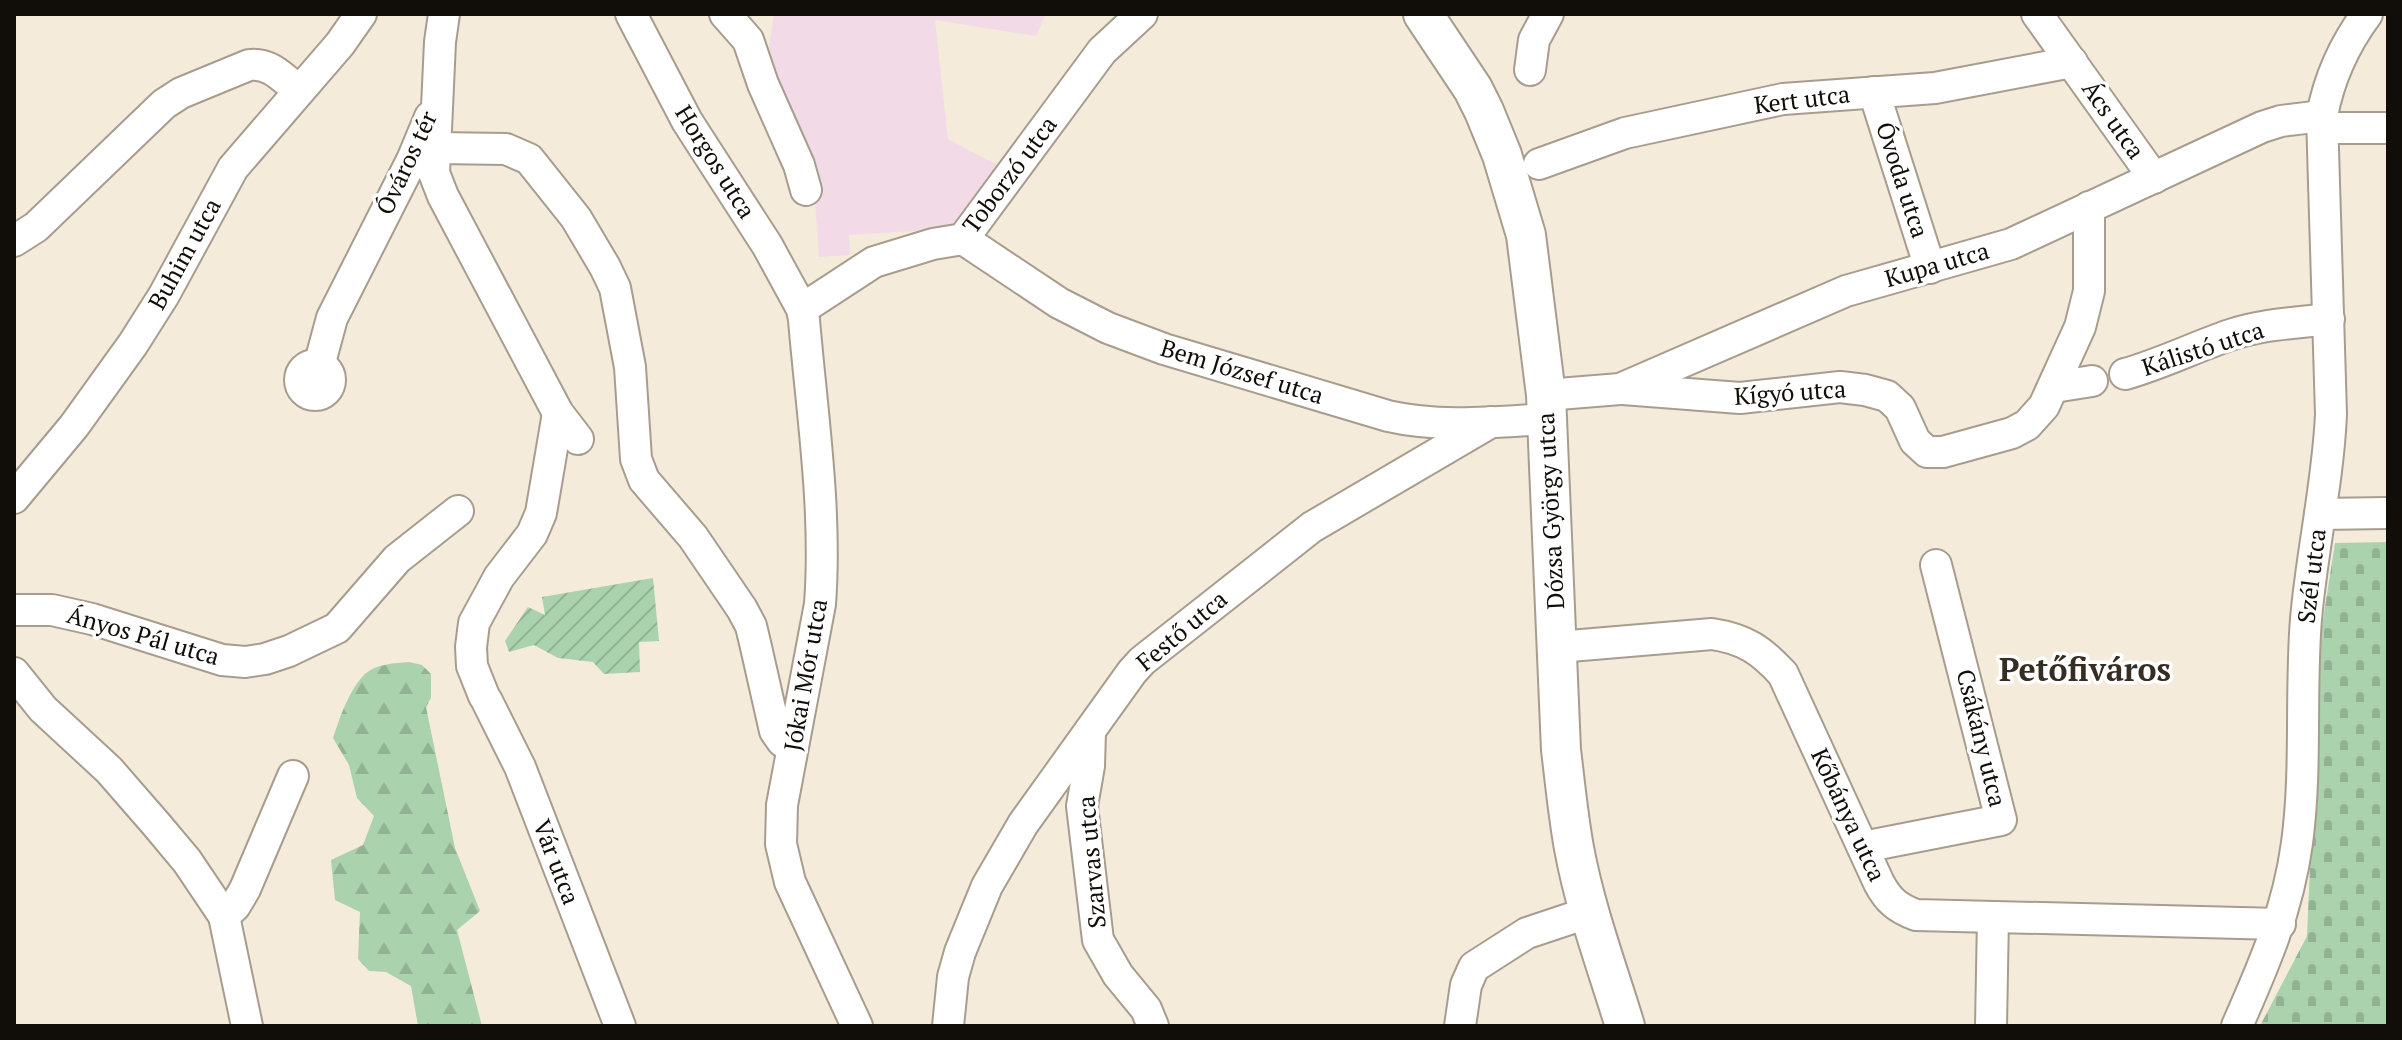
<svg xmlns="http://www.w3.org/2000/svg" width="2402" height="1040" viewBox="0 0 2402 1040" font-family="'PT Serif',serif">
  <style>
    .education { fill: #f2dbe7 }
    .forest { fill: url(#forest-firs) }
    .cemetery { fill: url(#cemetery-stones) }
    .garden { fill: url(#garden-furrows) }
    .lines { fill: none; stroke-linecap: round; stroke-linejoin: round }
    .minor-casing { stroke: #a79d8e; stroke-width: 34 }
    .major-casing { stroke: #a79d8e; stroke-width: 42 }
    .minor { stroke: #fff; stroke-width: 30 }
    .major { stroke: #fff; stroke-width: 38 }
    .labels { text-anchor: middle; stroke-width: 7; stroke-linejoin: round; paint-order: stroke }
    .street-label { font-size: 24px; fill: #110d08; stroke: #fff }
    .district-label { font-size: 32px; font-weight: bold; fill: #362e22; stroke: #fff }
  </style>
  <defs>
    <pattern id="forest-firs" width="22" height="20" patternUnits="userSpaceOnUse" patternTransform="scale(2)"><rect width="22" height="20" fill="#aad2ad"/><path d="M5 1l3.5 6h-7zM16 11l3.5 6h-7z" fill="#91b393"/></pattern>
    <pattern id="cemetery-stones" width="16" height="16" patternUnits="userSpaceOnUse" patternTransform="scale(2)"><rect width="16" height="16" fill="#aad2ad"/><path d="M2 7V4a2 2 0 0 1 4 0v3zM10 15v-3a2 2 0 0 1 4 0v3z" fill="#91b393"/></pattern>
    <pattern id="garden-furrows" width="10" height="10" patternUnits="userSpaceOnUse" patternTransform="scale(2)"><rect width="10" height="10" fill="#aad2ad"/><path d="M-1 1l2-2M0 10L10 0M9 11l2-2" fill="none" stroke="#91b393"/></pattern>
  </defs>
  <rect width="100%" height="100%" fill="#f5ebdb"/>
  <path class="education" d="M774 14H1046L1036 36 935 20 948 139 1005 169 963 228 849 235 850 255 819 257 815 202 766 54 769 47Z"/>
  <path class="forest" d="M409 662 422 665 431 674V698L426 707 455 848 480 911 457 930 482 1026H418L411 986 386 972 369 971 358 959 360 912 335 900 331 860 363 845 374 816 357 798 349 765 333 738C340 717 349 690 365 674 376 664 395 663 409 662Z"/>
  <path class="cemetery" d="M2388 542V1026H2260L2307 936 2320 639 2335 543Z"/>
  <path class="garden" d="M653 578 659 641 639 642 640 672 604 674 593 662 558 658 534 645 509 652 505 641 528 607 545 615 542 597Z"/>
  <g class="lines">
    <g class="minor-casing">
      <g id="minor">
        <path d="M444 14 440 42 434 173 443 196 558 413 578 439"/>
        <path d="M631 14 687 121 767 245 802 309 804 320C812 414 827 510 820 604L782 805 781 844 790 882 857 1026"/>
        <path d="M725 14 748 40 763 84 799 165 806 190"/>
        <path d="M2037 14 2154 178"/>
        <path d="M1530 70 1534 40 1548 14"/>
        <path d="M1874 92 1930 268"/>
        <path d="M2323 128H2388"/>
        <path d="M436 148 506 149 529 159 576 218 605 267 615 288 630 367 636 459 644 480 693 537 742 609 751 626 756 647 775 731 782 741 792 748"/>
        <path d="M1539 164 1625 133 1783 99 1935 88 2072 62"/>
        <path d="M963 239 1059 303 1108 328 1164 349 1388 416C1440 428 1494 422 1547 419"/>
        <path d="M14 241 36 227 164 104 181 93 249 65C270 62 284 79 299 91"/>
        <path d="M802 309 874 262 933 244 963 239 1102 51 1142 14"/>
        <circle cx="315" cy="380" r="15"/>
        <path d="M319 366 332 318 412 160 430 117"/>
        <path d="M2125 374C2161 364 2195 347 2230 335 2262 324 2296 323 2329 319"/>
        <path d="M2054 387 2092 381"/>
        <path d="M1623 389 1740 398 1840 387 1865 390 1887 396 1900 408 1915 441 1927 452H1943L2012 433 2027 425 2044 406 2080 327 2089 291V207"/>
        <path d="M1546 395 1620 389 1846 291 2011 244 2262 127 2281 121 2322 116"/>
        <path d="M14 498 74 426 133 344 164 295 233 168 340 44 361 14"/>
        <path d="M2320 514 2388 513"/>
        <path d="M14 610H52L92 619 222 660 245 662 265 659 289 651 337 628 397 559 458 511"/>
        <path d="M1558 647 1712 634C1745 639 1761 650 1783 674L1879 883C1888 900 1897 908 1916 915L2280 924"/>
        <path d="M14 673 43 709 109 770 156 824 187 861 224 916 247 1026"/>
        <path d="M484 696 472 666 471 647 474 623 499 577 532 534 541 513 558 413"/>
        <path d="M487 701 520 767 620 1026"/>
        <path d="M1090 731 1089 766 1082 806 1098 940 1118 975 1146 1009 1153 1026"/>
        <path d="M1863 847 2001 820 1936 565"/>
        <path d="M224 916 235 906 245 889 293 776"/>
        <path d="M948 1026 953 977 960 952 987 886 1023 824 1132 672 1142 661 1312 527 1491 422"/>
        <path d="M1460 1026 1466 985 1474 967 1527 933 1590 912"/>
        <path d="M1991 1026 1993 917"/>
        <path d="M2237 1026C2264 965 2288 910 2297 843 2307 769 2300 693 2306 619 2312 550 2328 483 2331 414L2322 116C2329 78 2344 45 2367 14"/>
      </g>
    </g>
    <g class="major-casing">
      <path id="major" d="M1423 14 1473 89 1484 111 1502 155 1526 235 1546 395 1561 750C1565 782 1568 815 1574 848 1585 908 1607 967 1625 1026"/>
    </g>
    <use href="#minor" class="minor"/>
    <use href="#major" class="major"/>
  </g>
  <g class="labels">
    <g class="street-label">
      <text transform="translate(1802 100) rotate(-7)" y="8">Kert utca</text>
      <text transform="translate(2113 120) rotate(55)" y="8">Ács utca</text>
      <text transform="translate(715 162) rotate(58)" y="8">Horgos utca</text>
      <text transform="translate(407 163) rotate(-65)" y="8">Óváros tér</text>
      <text transform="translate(1010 175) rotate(-53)" y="8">Toborzó utca</text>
      <text transform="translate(1902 180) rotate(72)" y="8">Óvoda utca</text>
      <text transform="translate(185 254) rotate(-61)" y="8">Buhim utca</text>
      <text transform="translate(1937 265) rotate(-16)" y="8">Kupa utca</text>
      <text transform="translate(2203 349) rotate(-18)" y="8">Kálistó utca</text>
      <text transform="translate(1242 372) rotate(17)" y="8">Bem József utca</text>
      <text transform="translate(1790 393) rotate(-4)" y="8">Kígyó utca</text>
      <text transform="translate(1551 511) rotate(-93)" y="8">Dózsa György utca</text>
      <text transform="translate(2312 576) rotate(-83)" y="8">Szél utca</text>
      <text transform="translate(1182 631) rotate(-40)" y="8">Festő utca</text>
      <text transform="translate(143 636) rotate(16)" y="8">Ányos Pál utca</text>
      <text transform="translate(806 675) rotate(-80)" y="8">Jókai Mór utca</text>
      <text transform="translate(1981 738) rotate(76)" y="8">Csákány utca</text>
      <text transform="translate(1848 815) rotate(65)" y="8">Kőbánya utca</text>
      <text transform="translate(556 862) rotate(69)" y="8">Vár utca</text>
      <text transform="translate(1092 862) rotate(-95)" y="8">Szarvas utca</text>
    </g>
    <g class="district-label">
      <text x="2085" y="681">Petőfiváros</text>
    </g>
  </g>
  <rect width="2402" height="1040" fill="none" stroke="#110d08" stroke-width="32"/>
</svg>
